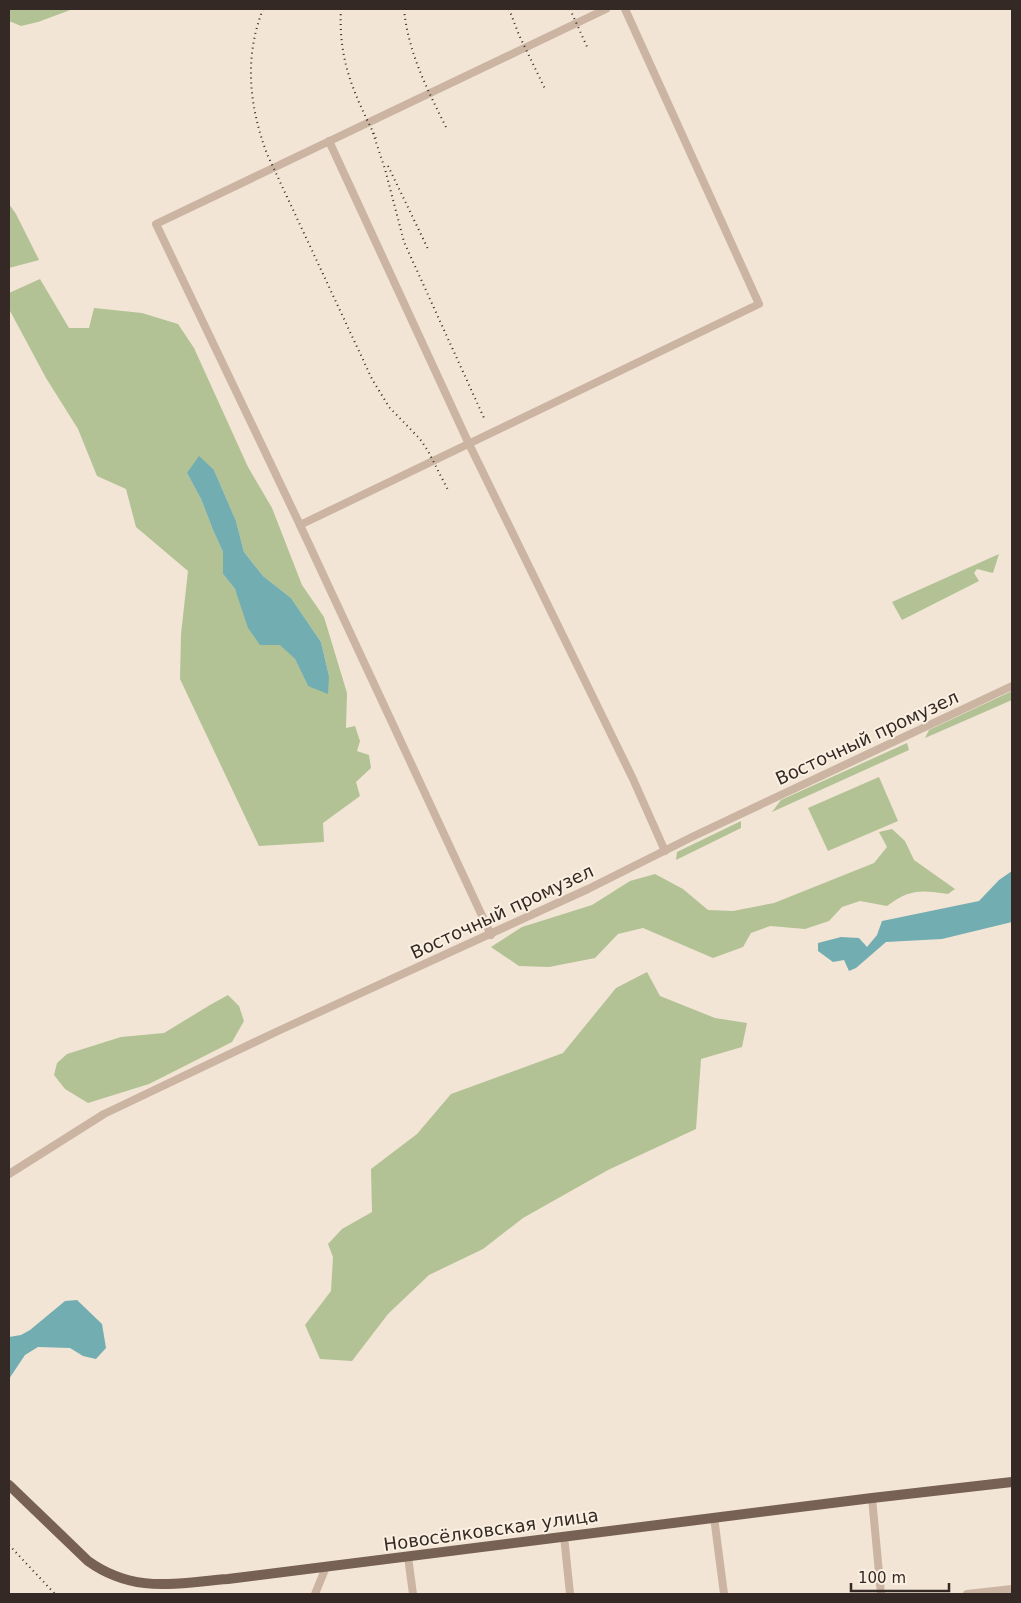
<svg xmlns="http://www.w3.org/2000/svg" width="1021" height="1603" viewBox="0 0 1021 1603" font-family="'DejaVu Sans',sans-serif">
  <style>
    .green { fill: #b2c294; fill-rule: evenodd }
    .water { fill: #72aeb1 }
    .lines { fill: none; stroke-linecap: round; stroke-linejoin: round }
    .minor { stroke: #cbb4a1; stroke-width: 8 }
    .major { stroke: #776054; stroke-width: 10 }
    .rail { stroke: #342924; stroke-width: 2; stroke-dasharray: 1 4; stroke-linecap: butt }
    .labels { text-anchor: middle; stroke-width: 4; stroke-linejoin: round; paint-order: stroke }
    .street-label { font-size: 18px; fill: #342924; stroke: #faefe1 }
  </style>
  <rect width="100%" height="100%" fill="#f2e5d5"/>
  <g class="green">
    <path d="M9 9H73L38 22 21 26 9 21Z"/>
    <path d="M9 204 16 214 39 260 9 268Z"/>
    <path d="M40 279 69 328H89L94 308 142 313 178 324 194 348 248 467 272 508 302 585 324 617 347 693 346 728 355 726 360 741 357 751 369 755 371 768 356 782 360 796 323 823 324 842 259 846 180 679 181 634 188 571 136 527 126 489 97 476 78 429 46 378 9 309V293ZM214 470 236 521 244 552 263 576 291 598 321 642 329 676 308 686 295 659 241 604 235 589 223 574V552L213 530 201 499 187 473Z"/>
    <path d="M999 554 993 573 977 569 974 573 979 581 902 620 892 602Z"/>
    <path d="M1012 691V700L925 738 929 730Z"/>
    <path d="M907 743 909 750 772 812 781 800Z"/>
    <path d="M879 777 898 821 828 851 808 808Z"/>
    <path d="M741 821V828L676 860 677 852Z"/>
    <path d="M892 829 905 841 914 860 955 889 948 894C920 890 910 889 887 906L860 901 842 907 829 921 805 929 770 926 751 933 743 947 713 958 643 928 618 934 595 958 549 967 519 966 491 947 522 927 592 905 630 881 655 874 683 889 708 910 733 911 774 903 874 863 887 847 879 832Z"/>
    <path d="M647 972 660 996 715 1018 747 1023 742 1047 701 1059 696 1129 608 1170 523 1218 483 1249 429 1275 388 1314 352 1361 320 1359 305 1325 331 1291 333 1257 328 1244 342 1229 372 1212 371 1169 417 1134 451 1094 563 1053 616 988Z"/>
    <path d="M228 995 239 1006 244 1021 232 1042 149 1084 88 1103 65 1089 54 1075 57 1063 67 1054 121 1037 164 1033 210 1005Z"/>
  </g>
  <g class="water">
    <path d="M199 456 214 470 236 521 244 552 263 576 291 598 321 642 329 676 328 694 308 686 295 659 280 645H260L248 628 235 589 223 574V552L213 530 201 499 187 473Z"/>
    <path d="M1012 871V922L942 939 886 942 856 968 849 971 844 960 833 962 818 951V943L841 937 859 938 867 947 877 935 882 921 979 901 999 880Z"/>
    <path d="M77 1300 102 1324 106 1348 96 1359 83 1356 70 1348 38 1347 25 1355 9 1379V1337L21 1335 30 1330 65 1301Z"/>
  </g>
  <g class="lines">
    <g class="minor">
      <path d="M329 141 469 444 633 779 665 851"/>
      <path d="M300 525 759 304 625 9"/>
      <path d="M491 935 300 525 156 224 606 9"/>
      <path d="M9 1174 104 1114 278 1031 588 889 694 836 1012 686"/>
      <path d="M872 1498 881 1594"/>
      <path d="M714 1517 724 1594"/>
      <path d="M564 1536 570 1594"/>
      <path d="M408 1557 413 1594"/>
      <path d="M315 1594 326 1567"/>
      <path d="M967 1594 1012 1589"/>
    </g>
    <path class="major" d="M9 1485 88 1561C134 1594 175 1583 228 1579L872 1498 1012 1482"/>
    <g class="rail">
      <path d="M263 9C244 58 249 105 267 154L372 379 389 407 420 439 428 451 449 492"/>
      <path d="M341 9C338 60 354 94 376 138"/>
      <path d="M404 9C408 52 427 89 446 127"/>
      <path d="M509 9 519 35 546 91"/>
      <path d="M570 9 588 49"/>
      <path d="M373 133 385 169 404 242 484 418"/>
      <path d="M388 166 429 251"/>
      <path d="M9 1545 55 1594"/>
    </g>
  </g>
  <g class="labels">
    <g class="street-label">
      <text transform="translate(867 738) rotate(-25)" y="6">Восточный промузел</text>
      <text transform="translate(502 912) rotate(-25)" y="6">Восточный промузел</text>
      <text transform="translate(491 1530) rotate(-8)" y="6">Новосёлковская улица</text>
    </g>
  </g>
  <rect width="1021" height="1603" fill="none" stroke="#342924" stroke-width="20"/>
  <path d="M851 1583v8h98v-8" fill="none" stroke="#342924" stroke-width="2.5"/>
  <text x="858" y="1583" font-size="15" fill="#342924" stroke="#faefe1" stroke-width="4" paint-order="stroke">100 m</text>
</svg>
